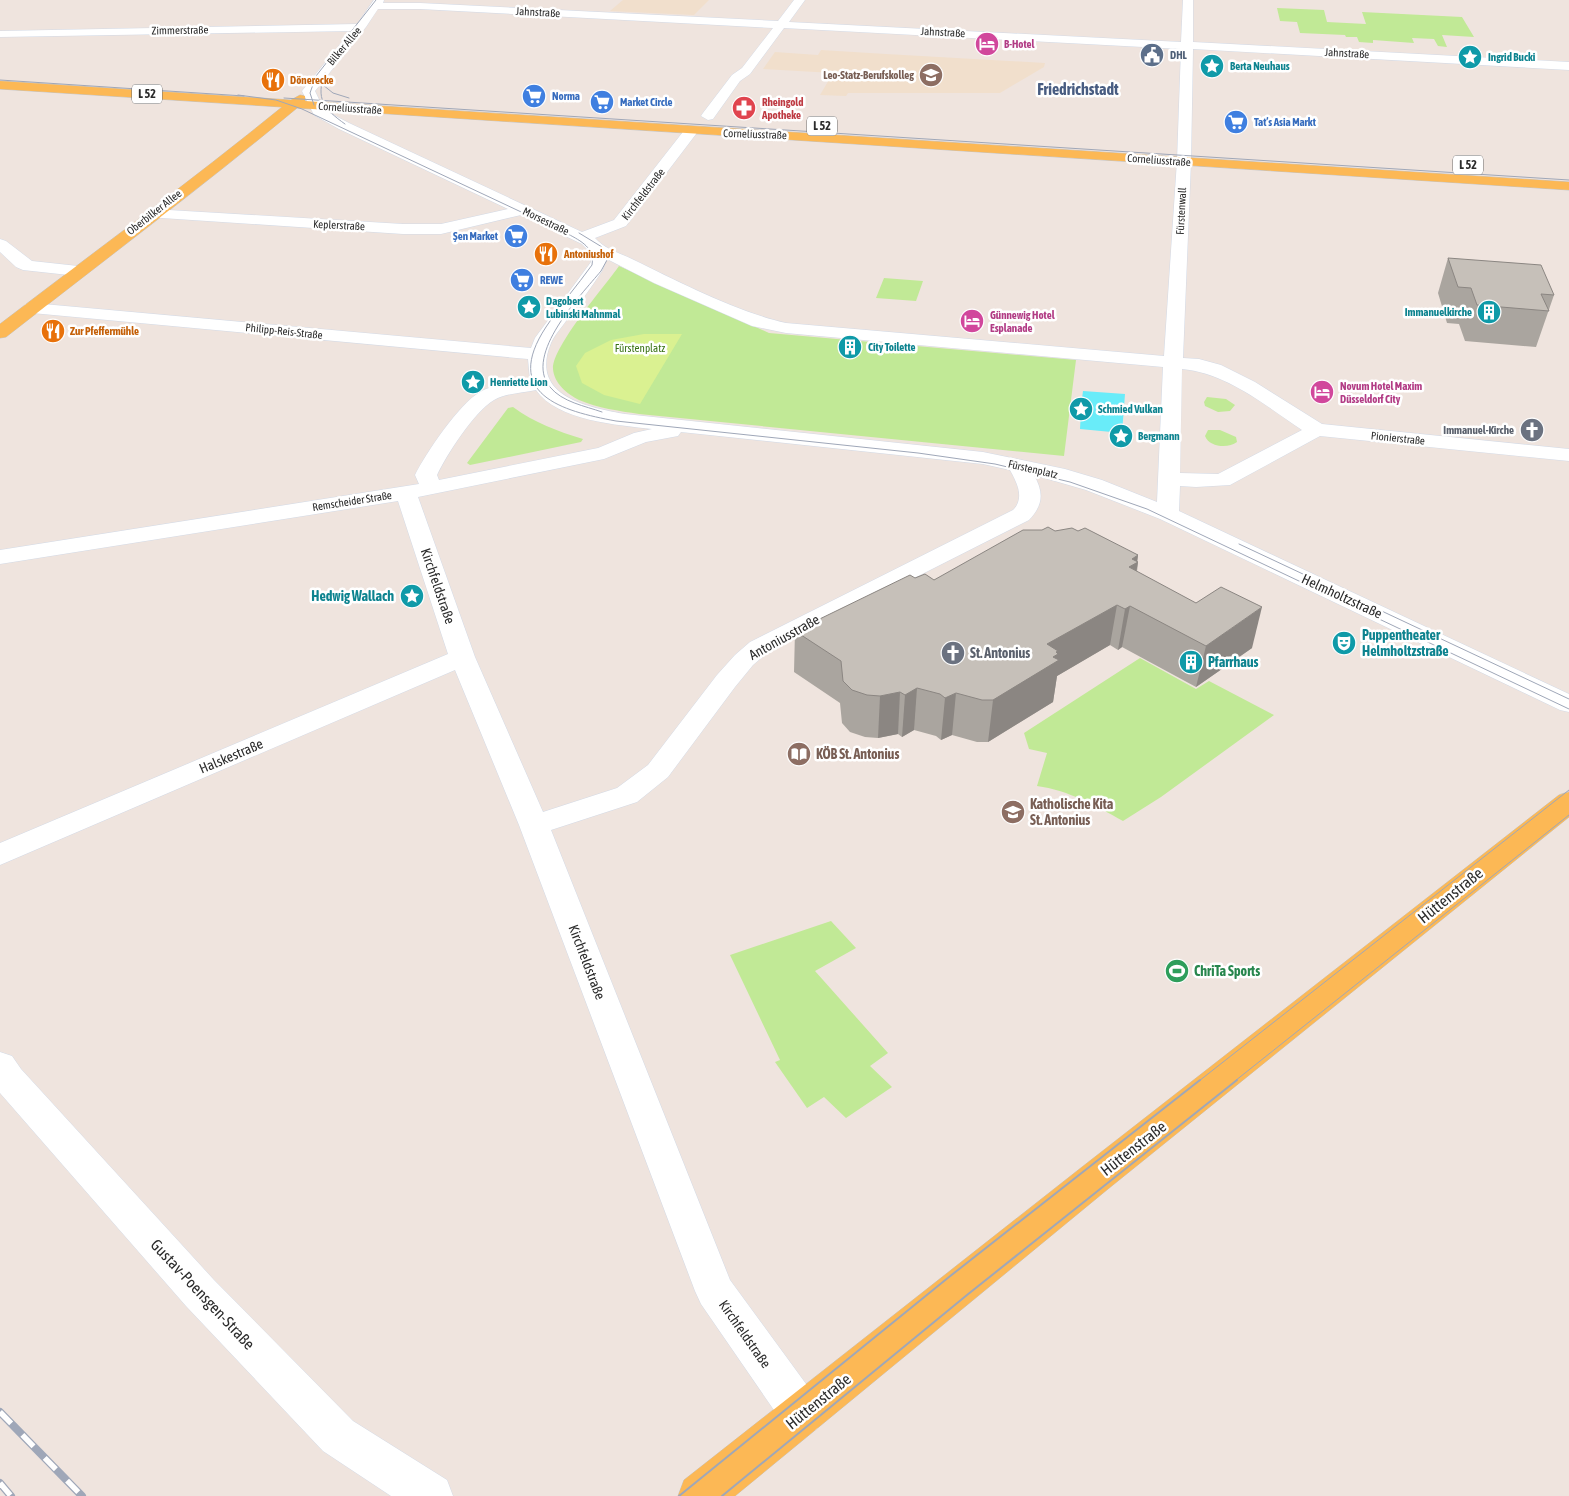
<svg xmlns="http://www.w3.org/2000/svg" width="1569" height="1496" viewBox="0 0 1569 1496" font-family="'Asap Condensed',sans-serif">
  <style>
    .education { fill: #f1dfcc }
    .green { fill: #c1e996 }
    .pitch { fill: #daf191 }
    .water { fill: #69ecf9 }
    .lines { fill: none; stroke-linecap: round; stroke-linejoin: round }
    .minor-casing { stroke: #d3dae6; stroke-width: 1 }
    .major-casing { stroke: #c4c4c4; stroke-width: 1 }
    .minor { fill: #fff; fill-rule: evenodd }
    .major { fill: #fcb855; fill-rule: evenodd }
    .tram-far1 { stroke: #9fa7b8; stroke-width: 1 }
    .tram { stroke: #9fa7b8; stroke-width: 2 }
    .rail-casing { stroke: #9fa7b8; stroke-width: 8 }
    .rail { stroke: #fff; stroke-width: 5.5; stroke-dasharray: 16; stroke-linecap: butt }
    .wall { fill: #aaa59f }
    .shaded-wall { fill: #8b8682 }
    .building { fill: #c6c0b9; stroke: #8b8682 }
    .labels { text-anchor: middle; stroke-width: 5; stroke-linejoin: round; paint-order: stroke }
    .far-street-label { font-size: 11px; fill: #2c2c2c; stroke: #fff }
    .far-hotel-label { font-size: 11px; font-weight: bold; fill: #b23c85; stroke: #fff; text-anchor: start }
    .far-service-label { font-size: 11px; font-weight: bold; fill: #4e5e75; stroke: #fff; text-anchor: start }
    .far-culture-label { font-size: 11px; font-weight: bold; fill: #0d838f; stroke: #fff; text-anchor: start }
    .far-education-label { font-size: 11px; font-weight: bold; fill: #785e54; stroke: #fff; text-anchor: end }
    .far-food-label { font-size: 11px; font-weight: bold; fill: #c56008; stroke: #fff; text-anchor: start }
    .far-shop-label { font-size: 11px; font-weight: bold; fill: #366cbe; stroke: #fff; text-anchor: start }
    .far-health-label { font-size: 11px; font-weight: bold; fill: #be3a42; stroke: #fff; text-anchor: start }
    .far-park-label { font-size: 11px; fill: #387114; stroke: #fff }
    .far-worship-label { font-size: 11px; font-weight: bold; fill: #5b616d; stroke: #fff; text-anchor: end }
    .shield { fill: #fff; stroke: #6b6b6b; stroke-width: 1 }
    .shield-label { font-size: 12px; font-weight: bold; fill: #2c2c2c }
    .street-label { font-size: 14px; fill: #2c2c2c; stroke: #fff }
    .culture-label { font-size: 14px; font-weight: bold; fill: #0d838f; stroke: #fff; text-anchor: start }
    .worship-label { font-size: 14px; font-weight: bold; fill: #5b616d; stroke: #fff; text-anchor: start }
    .education-label { font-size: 14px; font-weight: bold; fill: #785e54; stroke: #fff; text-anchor: start }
    .leisure-label { font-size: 14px; font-weight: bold; fill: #27864d; stroke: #fff; text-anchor: start }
    .far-district-label { font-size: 16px; font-weight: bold; fill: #485c81; stroke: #fff }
    .near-street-label { font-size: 16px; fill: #2c2c2c; stroke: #fff }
  </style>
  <rect width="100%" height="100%" fill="#efe4de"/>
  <g class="education">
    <path d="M623 0H709L694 15 610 11Z"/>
    <path d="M821 50 886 54 1045 63 1044 67 1000 93H848L846 96 820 95 833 73 763 69 775 52 818 55Z"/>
  </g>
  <g class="green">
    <path d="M1277 8 1324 10 1327 22 1366 24 1362 12 1462 17 1474 37 1442 35 1447 47 1438 46 1434 39 1412 38 1414 43 1373 40V43L1359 42 1357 37H1346L1345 35 1300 33 1297 22 1280 21Z"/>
    <path d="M619 266 769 333 1076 360 1064 456 639 414C619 411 598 408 579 400 567 394 554 383 553 369 552 347 605 286 619 266Z"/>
    <path d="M884 278 923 281 916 301 876 298Z"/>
    <path d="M1207 397 1226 399 1235 405 1230 411 1218 412 1205 406 1204 402Z"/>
    <path d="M513 407C535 423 557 431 583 439L581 442 470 465 467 463 508 408Z"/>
    <path d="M1208 430H1220L1236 437 1237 442C1228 449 1209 447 1205 436Z"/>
    <path d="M1140 658 1196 689 1209 681 1274 715 1161 797 1123 821C1096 806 1068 790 1037 786L1047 753 1029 749 1024 733Z"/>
    <path d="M831 921 856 948 815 971 888 1053 870 1066 892 1087 846 1118 824 1097 807 1108 775 1062 780 1060 730 955Z"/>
  </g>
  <path class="pitch" d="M644 334H682L640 404 604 395 582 383 576 366 585 353 611 340Z"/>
  <path class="water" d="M1083 391 1125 394 1122 433 1080 429 1081 412 1087 410 1081 406Z"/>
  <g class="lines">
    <g class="minor-casing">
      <g id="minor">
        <path d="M374 0H384L383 3H420L778 21 794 0H805L789 22 1181 42 1183 0H1193V42L1569 62V70L1193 49 1191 161 1183 358 1199 359 1221 365 1255 382 1322 424 1569 449V461L1320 436 1230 485 1196 487 1180 486 1179 511 1569 694V712L1560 710 1160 519 1086 490 1034 475C1044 493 1043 505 1029 520L768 652 753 665 735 687 668 777 637 802 551 830 730 1280 817 1399 823 1414 817 1429 802 1435 787 1429 701 1304 695 1291 519 825 455 670 0 865V843L448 654 398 501 0 564V550L419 484 415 475C426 453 459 404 480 392 494 384 514 382 530 380L528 359 32 313 26 312 23 308 26 304 32 303 531 348 535 338 591 262 590 252 582 244 521 215 441 234H403L147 217 144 214 147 211 152 209 403 224H441L508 209 339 129 314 115 302 91 351 31 0 37V31L357 24ZM378 9H420L773 28 742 68 732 75 703 113 701 116 708 120 713 119 740 81 750 74 784 28 1181 49 1177 161 1164 356 786 323C737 312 679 282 634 260 620 253 606 250 595 238L626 226 696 134 698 131 696 128H686L614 220 582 232 349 123 324 110 315 91 366 27ZM607 259 654 283 752 326 786 333 1163 367 1157 502 1102 480 1065 469 983 452 625 414C587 407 529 396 551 343 554 336 561 328 566 321 578 305 591 288 602 271ZM1182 369C1227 373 1266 406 1302 430L1218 474 1180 473ZM536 390C557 421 619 425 652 429L634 433 598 448 439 480 437 475C447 454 474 412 494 400 506 393 523 393 536 390ZM681 432 983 464 1010 470C1017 483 1025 498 1013 510L750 642 735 655 717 675 648 765 617 788 543 812 475 657 418 497 604 459 646 442 678 436Z"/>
        <path d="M0 239 6 241 32 261 78 266 84 267 86 271 84 275 78 276 23 270 16 267 0 252Z"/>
        <path d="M0 1052 12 1056 21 1069 214 1280 353 1421 447 1480 453 1496H391L323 1451 186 1306 0 1093Z"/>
      </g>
    </g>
    <g class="major-casing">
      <g id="major">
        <path d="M0 81 291 100 300 95 305 96V101L1569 182V190L297 108C202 187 103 261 6 337L0 338V324C94 252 190 182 282 107L0 89Z"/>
        <path d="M1569 792V817L1108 1189 735 1496H678L684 1480 1082 1167 1559 795Z"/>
      </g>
    </g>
    <use href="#minor" class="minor"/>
    <use href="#major" class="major"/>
    <g class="tram-far1">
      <path d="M325 73C315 99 324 109 345 124"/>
      <path d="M324 78 323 85 333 93 349 98"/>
      <path d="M0 80 244 96"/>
      <path d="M238 95 276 100 302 109 568 234C581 241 595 248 592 265 577 286 560 305 546 327 502 394 561 411 616 421L918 453 995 464 1070 482 1147 509 1569 709"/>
      <path d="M284 98 1569 180"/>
      <path d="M314 105 310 93 316 76 376 0"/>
      <path d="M579 233 602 247 607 260 601 271C581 295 523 355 550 387 562 402 585 406 602 412"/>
      <path d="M1239 544 1569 699"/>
      <path d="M1199 1081 1569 790"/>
      <path d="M1235 1081 1569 815"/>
    </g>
    <g class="tram">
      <path d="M679 1496 949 1277 1200 1080"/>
      <path d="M722 1496 967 1295 1237 1080"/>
    </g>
    <g class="rail-casing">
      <g id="rail">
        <path d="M0 1412 82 1496"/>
        <path d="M0 1483 11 1496"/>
      </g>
    </g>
    <use href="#rail" class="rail"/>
  </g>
  <g class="wall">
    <path d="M1448 258 1554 295 1536 347 1465 341 1459 324 1447 323 1438 293Z"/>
    <path d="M1055 531H1078L1138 555 1137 562H1138L1137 572 1252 648 1196 687 1122 647 1118 650 1110 645 1057 676 1053 702 988 742H977L952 735 941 740 936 736 914 730 902 737 898 734 878 738 865 737 850 732 842 723 840 703 794 672 795 631 915 578 934 580Z"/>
  </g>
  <g class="shaded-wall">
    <path d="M1138 555 1137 563 1138 562 1131 602 1122 608 1129 567 1132 559Z"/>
    <path d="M1117 605 1110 645 1057 676 1053 702 988 742 993 700 1047 644Z"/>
    <path d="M1130 606 1122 647 1118 650 1125 609Z"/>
    <path d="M1262 607 1252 648 1196 687 1206 646Z"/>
    <path d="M917 688 914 730 902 737 905 695Z"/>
    <path d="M900 692 898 734 878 738 880 696Z"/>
    <path d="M956 693 952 735 941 740 945 698Z"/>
  </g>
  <g class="building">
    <path d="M1448 258 1541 265 1554 295 1541 294 1549 311 1477 305 1471 288 1458 287Z"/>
    <path d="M1048 527 1055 531 1072 528 1078 531 1085 528 1138 555 1132 559 1138 562 1129 567 1196 603 1221 587 1262 607 1206 646 1130 606 1125 609 1117 605 1047 644 1058 651 1056 652 1058 654 1053 657 1059 660 993 700H982L956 693 945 698 940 694 917 688 905 695 900 692 880 696 867 695 852 690 843 681 841 661 795 631 910 575 915 578 925 574 934 580 1023 530H1042Z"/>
  </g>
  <defs>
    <g id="hotel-disc" transform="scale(1.25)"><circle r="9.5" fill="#d1479c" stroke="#fff"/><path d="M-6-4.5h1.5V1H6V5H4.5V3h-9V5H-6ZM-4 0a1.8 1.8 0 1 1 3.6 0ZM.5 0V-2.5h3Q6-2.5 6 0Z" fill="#fff"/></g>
    <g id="civic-disc" transform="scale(1.25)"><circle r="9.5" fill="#5c6f8a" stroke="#fff"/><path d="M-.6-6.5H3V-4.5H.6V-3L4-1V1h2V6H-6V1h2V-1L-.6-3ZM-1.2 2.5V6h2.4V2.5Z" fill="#fff"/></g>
    <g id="sight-disc" transform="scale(1.25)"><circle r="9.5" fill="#0f9aa8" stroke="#fff"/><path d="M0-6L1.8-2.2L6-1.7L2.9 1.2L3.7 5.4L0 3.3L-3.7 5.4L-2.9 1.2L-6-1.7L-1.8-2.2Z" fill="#fff"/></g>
    <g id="school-disc" transform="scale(1.25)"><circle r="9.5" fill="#8d6e63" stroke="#fff"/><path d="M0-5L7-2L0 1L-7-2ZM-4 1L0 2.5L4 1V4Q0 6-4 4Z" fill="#fff"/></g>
    <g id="restaurant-disc" transform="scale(1.25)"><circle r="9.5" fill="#e8710a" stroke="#fff"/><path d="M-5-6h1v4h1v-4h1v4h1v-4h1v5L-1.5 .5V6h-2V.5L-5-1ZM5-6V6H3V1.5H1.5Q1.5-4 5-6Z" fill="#fff"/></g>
    <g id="supermarket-disc" transform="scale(1.25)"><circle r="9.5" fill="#3f7fe0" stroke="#fff"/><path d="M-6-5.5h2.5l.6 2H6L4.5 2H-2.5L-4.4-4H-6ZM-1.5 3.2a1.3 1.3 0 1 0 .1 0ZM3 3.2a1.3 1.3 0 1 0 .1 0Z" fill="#fff"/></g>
    <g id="pharmacy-disc" transform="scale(1.25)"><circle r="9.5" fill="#e0444e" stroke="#fff"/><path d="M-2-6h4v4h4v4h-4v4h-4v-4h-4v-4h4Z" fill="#fff"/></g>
    <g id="building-disc" transform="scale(1.25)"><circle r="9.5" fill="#0f9aa8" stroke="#fff"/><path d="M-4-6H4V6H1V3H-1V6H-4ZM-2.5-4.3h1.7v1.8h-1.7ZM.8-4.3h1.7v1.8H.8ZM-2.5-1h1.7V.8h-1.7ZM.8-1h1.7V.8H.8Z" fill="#fff"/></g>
    <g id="church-disc" transform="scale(1.25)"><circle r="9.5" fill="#6b7280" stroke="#fff"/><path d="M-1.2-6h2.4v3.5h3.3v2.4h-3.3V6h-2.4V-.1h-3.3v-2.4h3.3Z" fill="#fff"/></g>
    <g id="theatre-disc" transform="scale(1.25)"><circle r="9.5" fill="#0f9aa8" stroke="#fff"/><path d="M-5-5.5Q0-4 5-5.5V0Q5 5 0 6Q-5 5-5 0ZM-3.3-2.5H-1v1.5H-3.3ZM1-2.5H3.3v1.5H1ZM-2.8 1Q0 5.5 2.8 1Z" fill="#fff"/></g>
    <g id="library-disc" transform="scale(1.25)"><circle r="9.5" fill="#8d6e63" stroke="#fff"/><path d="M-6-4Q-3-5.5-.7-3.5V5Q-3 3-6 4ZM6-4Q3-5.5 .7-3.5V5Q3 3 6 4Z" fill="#fff"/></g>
    <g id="stadium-disc" transform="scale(1.25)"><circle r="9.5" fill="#2e9e5b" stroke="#fff"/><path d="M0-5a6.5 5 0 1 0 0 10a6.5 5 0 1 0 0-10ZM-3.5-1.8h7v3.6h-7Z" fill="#fff"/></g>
  </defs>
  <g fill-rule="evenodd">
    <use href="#hotel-disc" x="987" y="44"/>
    <use href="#civic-disc" x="1152" y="55"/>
    <use href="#sight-disc" x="1470" y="57"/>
    <use href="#sight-disc" x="1212" y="66"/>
    <use href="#school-disc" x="931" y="75"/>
    <use href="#restaurant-disc" x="273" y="80"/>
    <use href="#supermarket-disc" x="534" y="96"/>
    <use href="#supermarket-disc" x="602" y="102"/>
    <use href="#pharmacy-disc" x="744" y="108"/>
    <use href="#supermarket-disc" x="1236" y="122"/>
    <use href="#supermarket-disc" x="516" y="236"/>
    <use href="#restaurant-disc" x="546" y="254"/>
    <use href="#supermarket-disc" x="522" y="280"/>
    <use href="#sight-disc" x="529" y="307"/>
    <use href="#building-disc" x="1489" y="312"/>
    <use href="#hotel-disc" x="972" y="321"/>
    <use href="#restaurant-disc" x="53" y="331"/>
    <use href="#building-disc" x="850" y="347"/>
    <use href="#sight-disc" x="473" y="382"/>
    <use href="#hotel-disc" x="1322" y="392"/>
    <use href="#sight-disc" x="1081" y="409"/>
    <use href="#church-disc" x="1532" y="430"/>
    <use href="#sight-disc" x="1121" y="436"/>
    <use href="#sight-disc" x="412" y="596"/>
    <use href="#theatre-disc" x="1344" y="643"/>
    <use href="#church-disc" x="953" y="653"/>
    <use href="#building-disc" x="1191" y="662"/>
    <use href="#library-disc" x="799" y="754"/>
    <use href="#school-disc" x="1013" y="812"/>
    <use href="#stadium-disc" x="1177" y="971"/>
  </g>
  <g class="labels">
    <g class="far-street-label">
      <text transform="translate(538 12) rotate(3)" y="4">Jahnstraße</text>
      <text transform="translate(180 30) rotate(-1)" y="4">Zimmerstraße</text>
      <text transform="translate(943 32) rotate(3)" y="4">Jahnstraße</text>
      <text transform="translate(344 46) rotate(-50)" y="4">Bilker Allee</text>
      <text transform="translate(1347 53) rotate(3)" y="4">Jahnstraße</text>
      <text transform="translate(350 108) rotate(4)" y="4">Corneliusstraße</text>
      <text transform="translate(755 134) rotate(2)" y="4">Corneliusstraße</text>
      <text transform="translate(1159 160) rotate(4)" y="4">Corneliusstraße</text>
      <text transform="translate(643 194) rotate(-52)" y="4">Kirchfeldstraße</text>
      <text transform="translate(1181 211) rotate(-87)" y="4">Fürstenwall</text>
      <text transform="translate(154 212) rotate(-38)" y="4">Oberbilker Allee</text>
      <text transform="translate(546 221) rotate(26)" y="4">Morsestraße</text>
      <text transform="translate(339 225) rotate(3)" y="4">Keplerstraße</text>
      <text transform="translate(284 331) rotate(6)" y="4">Philipp-Reis-Straße</text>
      <text transform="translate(1398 438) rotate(6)" y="4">Pionierstraße</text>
      <text transform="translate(1033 469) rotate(13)" y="4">Fürstenplatz</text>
      <text transform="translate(352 501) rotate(-9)" y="4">Remscheider Straße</text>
    </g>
    <g class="far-hotel-label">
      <text x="1004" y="48">B-Hotel</text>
      <text x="990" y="319">Günnewig Hotel<tspan x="990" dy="13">Esplanade</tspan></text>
      <text x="1340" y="390">Novum Hotel Maxim<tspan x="1340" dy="13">Düsseldorf City</tspan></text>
    </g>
    <g class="far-service-label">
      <text x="1170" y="59">DHL</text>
    </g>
    <g class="far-culture-label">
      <text x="1488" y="61">Ingrid Bucki</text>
      <text x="1230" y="70">Berta Neuhaus</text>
      <text x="546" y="305">Dagobert<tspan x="546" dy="13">Lubinski Mahnmal</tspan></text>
      <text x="1472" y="316" text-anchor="end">Immanuelkirche</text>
      <text x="868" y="351">City Toilette</text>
      <text x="490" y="386">Henriette Lion</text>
      <text x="1098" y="413">Schmied Vulkan</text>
      <text x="1138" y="440">Bergmann</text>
    </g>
    <g class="far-education-label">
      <text x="914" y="79">Leo-Statz-Berufskolleg</text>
    </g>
    <g class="far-food-label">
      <text x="290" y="84">Dönerecke</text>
      <text x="564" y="258">Antoniushof</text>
      <text x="70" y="335">Zur Pfeffermühle</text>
    </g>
    <g class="far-shop-label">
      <text x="552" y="100">Norma</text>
      <text x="620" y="106">Market Circle</text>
      <text x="1254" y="126">Tat’s Asia Markt</text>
      <text x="498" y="240" text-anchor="end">Şen Market</text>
      <text x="540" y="284">REWE</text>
    </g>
    <g class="far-health-label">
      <text x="762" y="106">Rheingold<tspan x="762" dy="13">Apotheke</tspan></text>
    </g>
    <g class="far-park-label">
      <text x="640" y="352">Fürstenplatz</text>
    </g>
    <g class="far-worship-label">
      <text x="1514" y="434">Immanuel-Kirche</text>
    </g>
    <g class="shield">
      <rect x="132" y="84.5" width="30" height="19" rx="4"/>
      <rect x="807" y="116.5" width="30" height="19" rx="4"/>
      <rect x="1453" y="155.5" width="30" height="19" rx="4"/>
    </g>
    <g class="shield-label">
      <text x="147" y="98">L 52</text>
      <text x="822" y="130">L 52</text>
      <text x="1468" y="169">L 52</text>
    </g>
    <g class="street-label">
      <text transform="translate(438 586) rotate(71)" y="5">Kirchfeldstraße</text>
      <text transform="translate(1342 596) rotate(25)" y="5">Helmholtzstraße</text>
      <text transform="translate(784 637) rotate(-29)" y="5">Antoniusstraße</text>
      <text transform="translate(231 756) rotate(-23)" y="5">Halskestraße</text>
      <text transform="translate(587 962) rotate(69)" y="5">Kirchfeldstraße</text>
      <text transform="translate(745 1334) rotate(55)" y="5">Kirchfeldstraße</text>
    </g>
    <g class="culture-label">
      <text x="394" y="601" text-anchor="end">Hedwig Wallach</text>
      <text x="1362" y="640">Puppentheater<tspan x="1362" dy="16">Helmholtzstraße</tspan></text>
      <text x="1208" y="667">Pfarrhaus</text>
    </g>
    <g class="worship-label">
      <text x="970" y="658">St. Antonius</text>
    </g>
    <g class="education-label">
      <text x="816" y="759">KÖB St. Antonius</text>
      <text x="1030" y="809">Katholische Kita<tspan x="1030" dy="16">St. Antonius</tspan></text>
    </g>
    <g class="leisure-label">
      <text x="1194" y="976">ChriTa Sports</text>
    </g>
    <g class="far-district-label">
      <text x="1078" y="95">Friedrichstadt</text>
    </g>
    <g class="near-street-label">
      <text transform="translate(1450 895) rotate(-39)" y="6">Hüttenstraße</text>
      <text transform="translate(1133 1148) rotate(-38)" y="6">Hüttenstraße</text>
      <text transform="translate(203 1294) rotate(47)" y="6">Gustav-Poensgen-Straße</text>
      <text transform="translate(818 1401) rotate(-39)" y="6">Hüttenstraße</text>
    </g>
  </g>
</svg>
